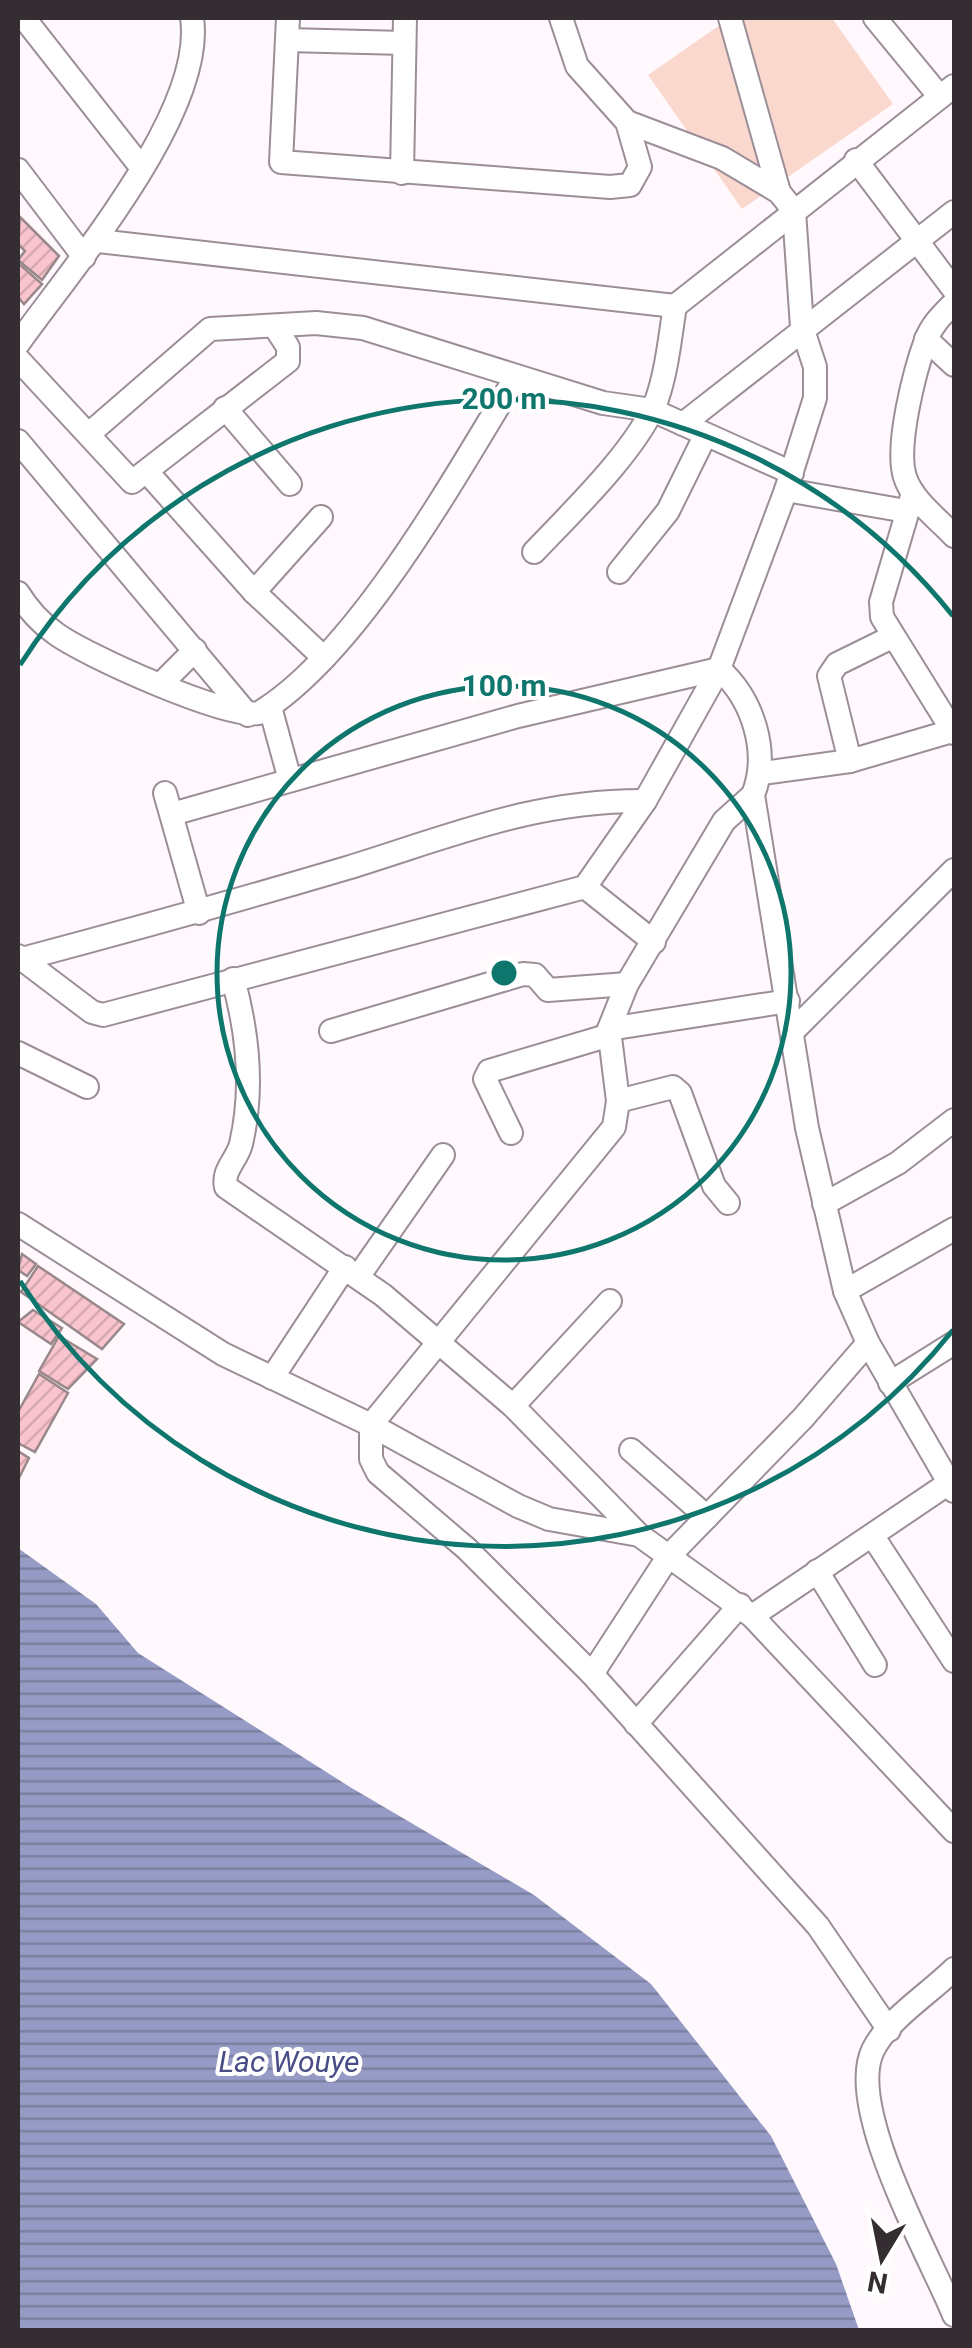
<svg xmlns="http://www.w3.org/2000/svg" width="972" height="2348" viewBox="0 0 972 2348" font-family="Roboto,sans-serif">
  <style>
    .pitch { fill: #fad8ce }
    .water { fill: url(#water-rules) }
    .building { fill: url(#building-hatch); stroke: #99888b; stroke-width: 2.5 }
    .lines { fill: none; stroke-linecap: round; stroke-linejoin: round }
    .minor-casing { stroke: #9c8e98; stroke-width: 26 }
    .minor { stroke: #fff; stroke-width: 22 }
    .ring { fill: none; stroke: #0f766e; stroke-width: 5 }
    .labels { text-anchor: middle; stroke-width: 8; stroke-linejoin: round; paint-order: stroke }
    .water-label { font-size: 30px; font-style: italic; fill: #494d85; stroke: #fff }
    .centre { fill: #0f766e; stroke: #fff; stroke-width: 5 }
    .ring-label { font-size: 30px; text-anchor: middle; font-weight: bold; fill: #0f766e; stroke: #fff; stroke-width: 8; stroke-linejoin: round; paint-order: stroke }
  </style>
  <defs>
    <pattern id="water-rules" width="6" height="5" patternUnits="userSpaceOnUse" patternTransform="scale(2.5)"><rect width="6" height="5" fill="#969bc6"/><path d="M0 2.5h6" fill="none" stroke="#7b7fa1"/></pattern>
    <pattern id="building-hatch" width="6" height="6" patternUnits="userSpaceOnUse" patternTransform="scale(2.5)"><rect width="6" height="6" fill="#f9c4cd"/><path d="M-1 1l2-2M0 6l6-6M5 7l2-2" fill="none" stroke="#d6a9b0"/></pattern>
  </defs>
  <rect width="100%" height="100%" fill="#fff9fd"/>
  <path class="pitch" d="M730 18H832L893 104 742 209 648 75Z"/>
  <path class="water" d="M18 1548 96 1604 138 1653 350 1787 534 1895 651 1984 771 2136 836 2264 859 2330H18Z"/>
  <g class="building">
    <path d="M20 217 59 256 42 280 18 260 25 251 18 244Z"/>
    <path d="M18 263 42 284 24 304 18 297Z"/>
    <path d="M22 1254 36 1264 27 1276 18 1270Z"/>
    <path d="M38 1266 124 1324 102 1349 21 1292Z"/>
    <path d="M33 1310 62 1328 51 1344 18 1322Z"/>
    <path d="M59 1336 97 1359 68 1389 39 1371Z"/>
    <path d="M39 1374 68 1393 35 1452 18 1443V1412Z"/>
    <path d="M18 1451 29 1458 18 1480Z"/>
  </g>
  <g class="lines">
    <g class="minor-casing">
      <g id="minor">
        <path d="M24 18 141 167"/>
        <path d="M288 18 281 162 610 187 630 185 640 167 627 122 577 66 561 18"/>
        <path d="M730 18 779 192"/>
        <path d="M875 18 940 97"/>
        <path d="M287 40 404 43"/>
        <path d="M856 160 954 290"/>
        <path d="M18 170 84 257"/>
        <path d="M402 173 405 18"/>
        <path d="M98 241 675 306"/>
        <path d="M954 303C943 314 932 324 926 340 915 370 895 446 905 477 912 500 938 519 954 536"/>
        <path d="M926 339 954 365"/>
        <path d="M18 344C71 269 206 113 192 18"/>
        <path d="M18 359 132 482 288 361V347L275 327"/>
        <path d="M225 408 290 484"/>
        <path d="M683 424 954 212"/>
        <path d="M90 433 210 329 316 323 363 328 603 403 652 410 792 473"/>
        <path d="M18 441 248 715"/>
        <path d="M148 473 254 592 324 658"/>
        <path d="M786 490 906 511"/>
        <path d="M913 493 881 602 882 617 954 733"/>
        <path d="M534 552C571 513 638 449 657 399 667 370 670 337 675 306L954 86"/>
        <path d="M619 572 668 511 705 436"/>
        <path d="M254 592 321 517"/>
        <path d="M18 593C28 609 39 622 55 633 84 655 227 719 259 713 358 653 455 476 516 377"/>
        <path d="M161 684 195 650"/>
        <path d="M270 707 290 780"/>
        <path d="M850 761 829 676 837 664 892 637"/>
        <path d="M762 773 850 761 952 731"/>
        <path d="M165 793 199 913"/>
        <path d="M753 795 724 821 627 984 609 1029 618 1101 614 1127 371 1425V1459L378 1473 467 1549 592 1674 818 1926 889 2030"/>
        <path d="M172 814 518 716 719 669C753 699 770 752 753 795L807 1128 845 1291 868 1343 954 1491"/>
        <path d="M585 887 654 942"/>
        <path d="M18 956 92 1012 103 1015 585 887 645 801 719 669 786 490 815 398V367L802 327 794 211 779 192 722 158 627 122"/>
        <path d="M22 959C131 930 239 900 347 868 451 836 534 800 645 801"/>
        <path d="M233 979C248 1033 254 1088 241 1144 237 1160 222 1170 226 1187L383 1295 513 1406 639 1535"/>
        <path d="M609 1029 788 1001"/>
        <path d="M794 1030 954 870"/>
        <path d="M331 1031 523 974 535 975 548 990 627 984"/>
        <path d="M18 1053 87 1087"/>
        <path d="M618 1101 673 1087 680 1093 714 1186 728 1203"/>
        <path d="M511 1133 485 1079 489 1071 610 1035"/>
        <path d="M824 1204 898 1163 954 1120"/>
        <path d="M18 1224 223 1354 371 1425 518 1506 549 1519 639 1535 752 1616 954 1831"/>
        <path d="M358 1277 443 1155"/>
        <path d="M845 1291 954 1229"/>
        <path d="M272 1378 345 1267"/>
        <path d="M890 1383 954 1343"/>
        <path d="M513 1406 610 1301"/>
        <path d="M631 1450 707 1517"/>
        <path d="M874 1538 954 1661"/>
        <path d="M817 1571 875 1665"/>
        <path d="M752 1616 949 1483"/>
        <path d="M592 1674 668 1557 803 1418 868 1343"/>
        <path d="M636 1724 740 1605"/>
        <path d="M954 1969C929 1994 889 2018 873 2050 845 2108 930 2256 954 2315"/>
      </g>
    </g>
    <use href="#minor" class="minor"/>
  </g>
  <g class="ring">
    <circle cx="504" cy="973" r="287"/>
    <path d="M953 1330A574 574 0 0 1 20 1281M20 665A574 574 0 0 1 953 616"/>
  </g>
  <g class="labels">
    <g class="water-label">
      <text x="289" y="2072">Lac Wouye</text>
    </g>
  </g>
  <circle cx="504" cy="973" r="15" class="centre"/>
  <g class="ring-label">
    <text x="504" y="409">200 m</text>
    <text x="504" y="696">100 m</text>
  </g>
  <rect width="972" height="2348" fill="none" stroke="#342e32" stroke-width="40"/>
  <g transform="translate(882 2258) rotate(190)" stroke="#ffffff" stroke-width="8" paint-order="stroke">
  <path d="M0-8L18 38L0 25L-18 38Z" fill="#342e32"/>
  <text y="-15" font-size="28" font-weight="bold" text-anchor="middle" fill="#342e32">N</text>
  </g>
</svg>
